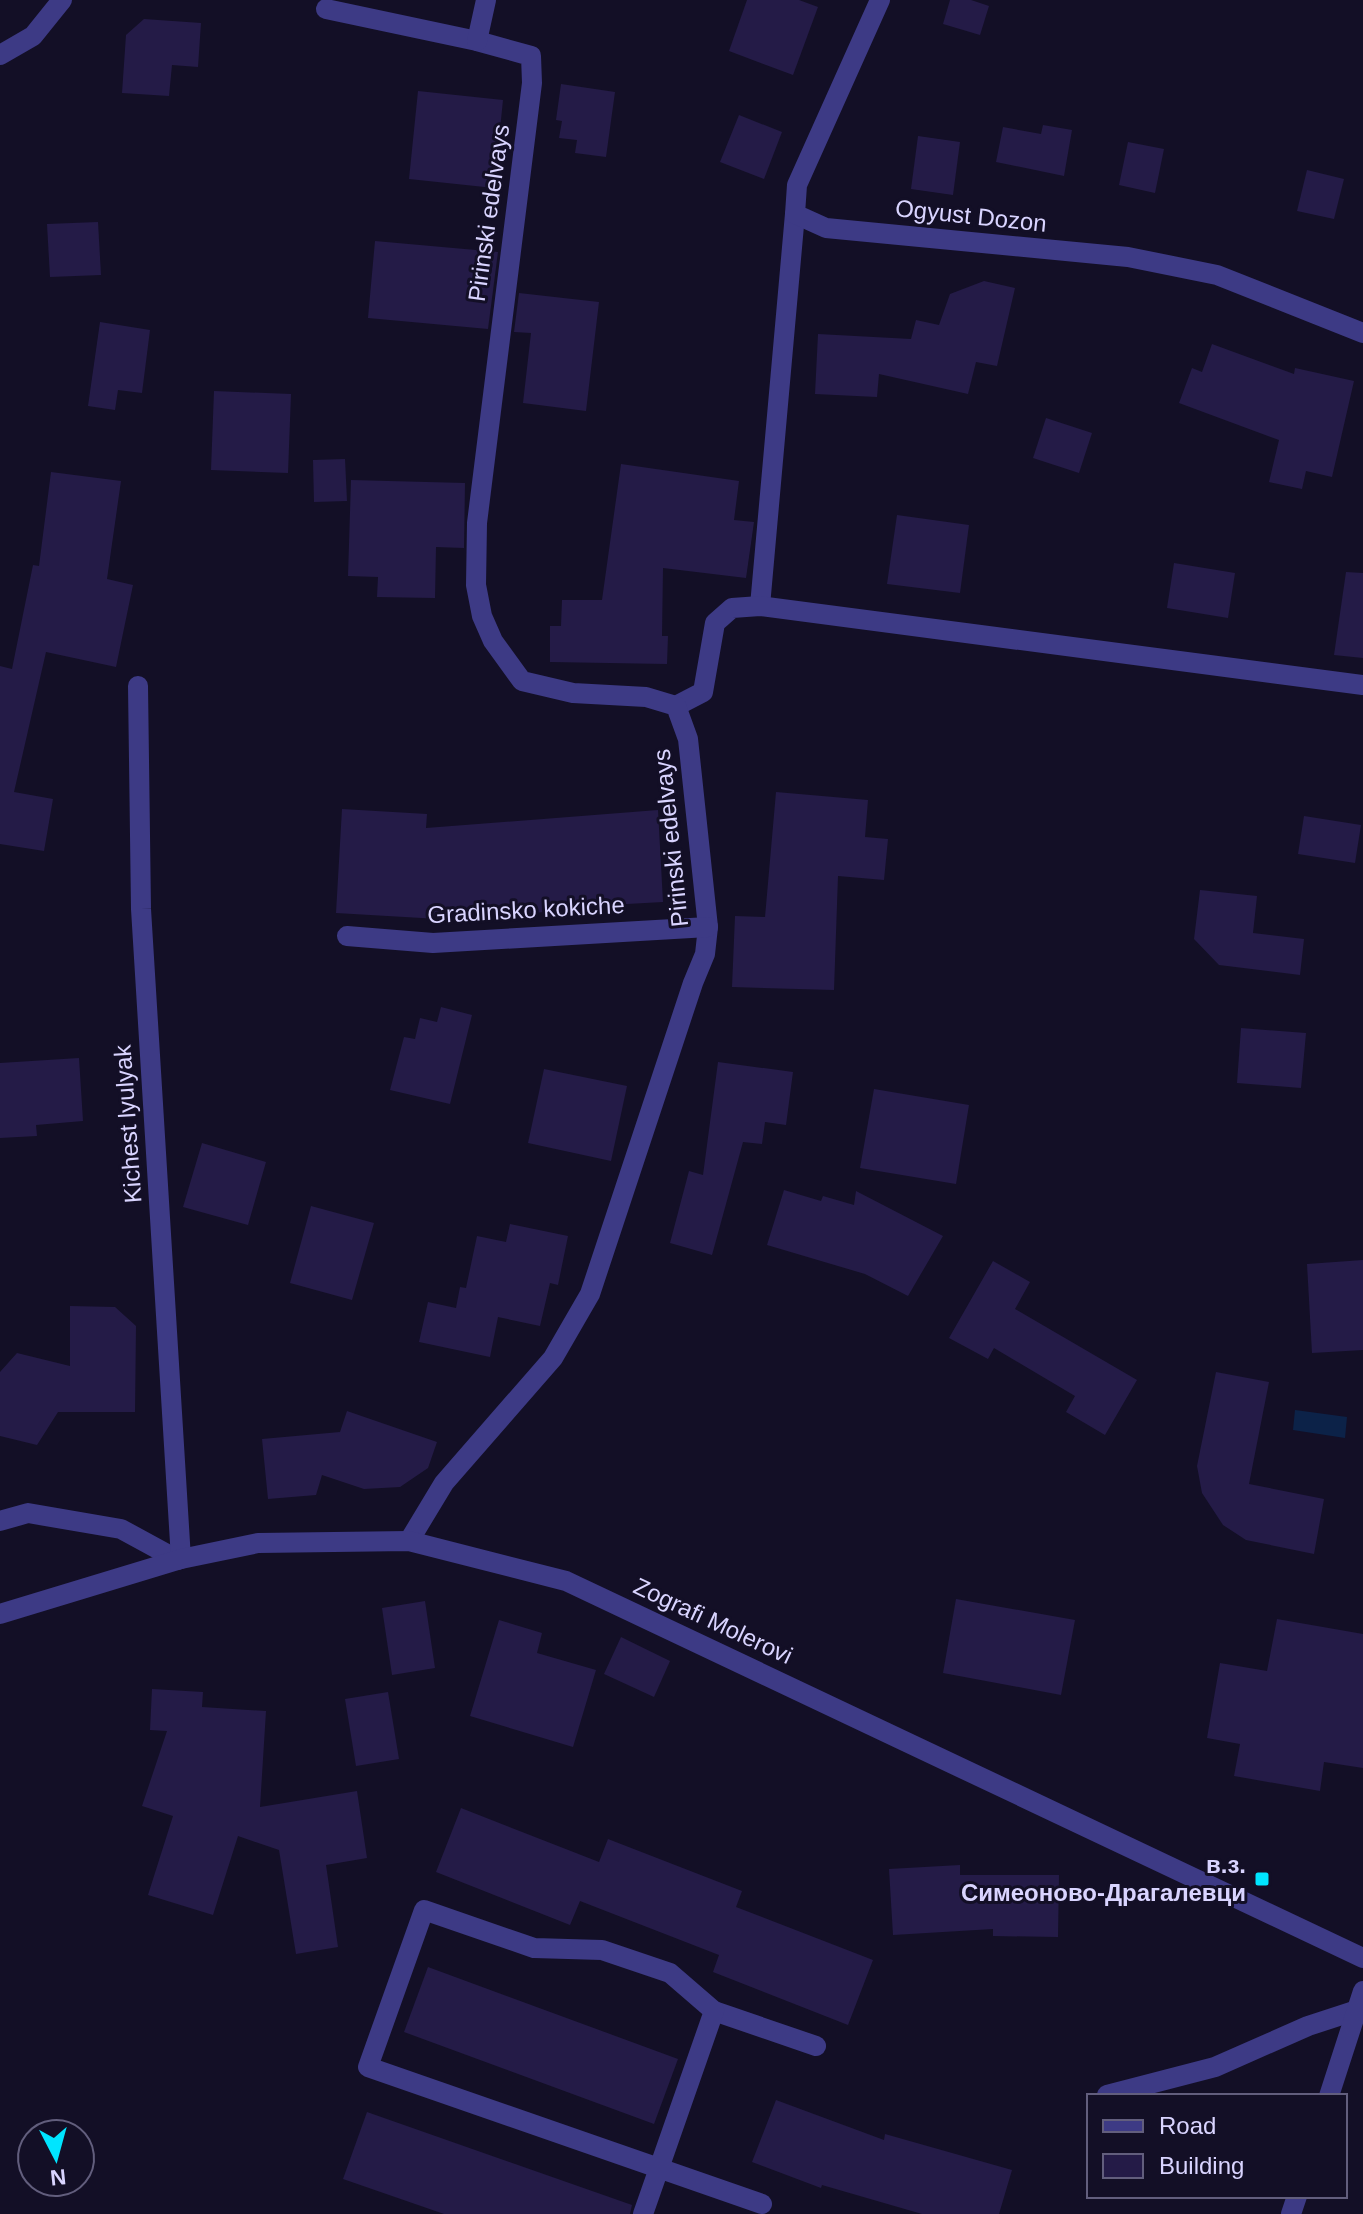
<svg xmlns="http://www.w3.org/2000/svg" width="1363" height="2214" viewBox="0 0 1363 2214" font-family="Helvetica,sans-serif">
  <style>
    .water { fill: #0c2248 }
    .building { fill: #241b47 }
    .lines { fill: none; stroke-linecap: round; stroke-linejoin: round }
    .service { stroke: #3d3a85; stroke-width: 20 }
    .minor { stroke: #3d3a85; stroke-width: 20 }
    .tertiary { stroke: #3d3a85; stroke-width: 20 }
    .poi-dot { fill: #00e5ff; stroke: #130f26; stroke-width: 3 }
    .labels { text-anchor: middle; stroke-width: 6; stroke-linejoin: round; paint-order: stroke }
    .street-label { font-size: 24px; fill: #d9d4ff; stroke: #130f26 }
    .poi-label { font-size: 24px; font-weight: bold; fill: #d9d4ff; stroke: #130f26; text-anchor: end }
  </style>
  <rect width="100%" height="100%" fill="#130f26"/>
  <path class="water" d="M1295 1410 1347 1417 1345 1438 1293 1430Z"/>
  <g class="building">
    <path d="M747 0H799L818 7 793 75 729 51Z"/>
    <path d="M950 0H971L989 6 980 35 943 24Z"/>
    <path d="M144 19 201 23 198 67 172 65 169 96 122 93 126 35Z"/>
    <path d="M561 84 615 92 606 157 575 153 577 140 559 138 562 121 556 120Z"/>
    <path d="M418 91 503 100 494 188 409 179Z"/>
    <path d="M739 115 782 132 764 179 720 162Z"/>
    <path d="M1043 125 1072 130 1064 176 996 162 1003 127 1041 134Z"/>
    <path d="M918 136 960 142 953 195 911 189Z"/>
    <path d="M1128 142 1164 149 1155 193 1119 185Z"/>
    <path d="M1307 170 1344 179 1334 219 1297 211Z"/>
    <path d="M98 222 101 275 50 277 47 224Z"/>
    <path d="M375 241 498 252 488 329 368 318Z"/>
    <path d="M984 281 1015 288 997 366 976 362 968 394 879 374 877 397 815 394 818 334 911 339 916 320 939 325 950 294Z"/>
    <path d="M519 293 599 302 586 411 523 403 531 333 514 332Z"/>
    <path d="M100 322 150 330 142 393 118 390 115 410 88 406Z"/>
    <path d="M1212 344 1294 374 1295 368 1354 381 1332 477 1306 471 1302 489 1269 482 1279 440 1179 403 1192 368 1202 372Z"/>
    <path d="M214 391 291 394 288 473 211 470Z"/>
    <path d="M1046 418 1092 433 1079 473 1033 458Z"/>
    <path d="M345 459 347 501 314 502 313 460Z"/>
    <path d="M621 464 739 481 734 520 754 522 746 578 663 568 662 636H668L667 664 550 662V626H561L562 600H602Z"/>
    <path d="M51 472 121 481 107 579 133 585 116 667 46 652 14 792 53 799 44 851 0 844V666L12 669 33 565 39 566Z"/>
    <path d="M351 480 465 483 464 548 436 547 435 598 377 597 378 577 348 576Z"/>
    <path d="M897 515 969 525 960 593 887 584Z"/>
    <path d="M1174 563 1235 573 1228 618 1167 608Z"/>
    <path d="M1346 572 1363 573V658L1334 655Z"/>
    <path d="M776 792 868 800 865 837 888 839 884 880 838 876 834 990 732 987 735 916 765 917Z"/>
    <path d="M342 809 427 814 426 828 658 810 663 902 555 908V911L456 920 336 913Z"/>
    <path d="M1304 816 1361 825 1355 863 1298 854Z"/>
    <path d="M1200 890 1257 896 1253 933 1304 939 1300 975 1219 965 1194 939Z"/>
    <path d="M441 1007 472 1015 450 1104 390 1090 404 1037 415 1039 420 1018 437 1022Z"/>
    <path d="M1241 1028 1306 1033 1301 1088 1237 1083Z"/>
    <path d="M79 1058 83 1121 36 1125 37 1136 0 1138V1063Z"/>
    <path d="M718 1062 793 1072 786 1125 765 1122 762 1144 743 1142 712 1255 670 1243 689 1171 703 1175Z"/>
    <path d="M544 1069 627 1086 611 1161 528 1143Z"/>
    <path d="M874 1089 969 1105 956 1184 860 1168Z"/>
    <path d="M202 1143 266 1162 248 1225 183 1207Z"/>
    <path d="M784 1190 821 1201 823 1196 854 1205 856 1191 943 1236 908 1296 865 1274 767 1245Z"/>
    <path d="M311 1206 374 1223 352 1300 290 1283Z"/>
    <path d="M510 1224 568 1236 558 1285 550 1283 540 1326 498 1317 490 1357 419 1342 428 1302 456 1308 460 1287 466 1288 477 1236 506 1242Z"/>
    <path d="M1363 1260V1350L1312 1353 1307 1264Z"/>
    <path d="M993 1261 1030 1282 1015 1309 1137 1380 1105 1435 1066 1412 1075 1396 994 1348 988 1359 949 1338Z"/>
    <path d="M70 1306 115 1307 136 1326 135 1412H58L37 1445 0 1436V1372L17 1353 70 1366Z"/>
    <path d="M1216 1372 1269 1382 1249 1484 1324 1499 1314 1554 1246 1540 1223 1525 1202 1493 1197 1466Z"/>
    <path d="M347 1411 437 1442 428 1468 400 1487 364 1489 322 1475 316 1495 268 1499 262 1439 340 1432Z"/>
    <path d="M956 1599 1075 1620 1061 1695 943 1673Z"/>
    <path d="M425 1601 435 1668 392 1675 382 1608Z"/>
    <path d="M1277 1619 1363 1634V1768L1324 1762 1320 1791 1234 1776 1240 1744 1207 1738 1220 1663 1267 1671Z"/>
    <path d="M499 1620 542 1633 537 1653 596 1670 573 1747 470 1716Z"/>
    <path d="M621 1637 670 1661 654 1697 604 1674Z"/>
    <path d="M152 1689 203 1692 202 1707 266 1711 260 1807 357 1791 367 1858 326 1865 338 1947 296 1954 279 1850 238 1836 213 1915 148 1895 173 1816 142 1806 167 1731 150 1730Z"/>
    <path d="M388 1692 399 1759 356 1766 345 1699Z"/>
    <path d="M461 1808 599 1862 608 1839 742 1891 736 1907 873 1960 848 2025 713 1972 719 1955 580 1901 570 1925 436 1872Z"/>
    <path d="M960 1865V1875H1059L1058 1937 993 1936V1929L893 1935 889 1869Z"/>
    <path d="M428 1967 678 2059 654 2124 404 2032Z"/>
    <path d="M776 2100 884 2140 885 2134 1012 2170 999 2214H922L822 2185 821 2188 752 2162Z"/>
    <path d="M367 2112 632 2205 630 2214H444L343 2179Z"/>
  </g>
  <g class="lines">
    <g class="service">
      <path d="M0 55 33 36 62 0"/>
      <path d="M760 606 795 214"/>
      <path d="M676 706 703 692 715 623 732 608 760 606 1363 685"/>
      <path d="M0 1521 28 1513 121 1529 178 1560"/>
      <path d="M714 2011 816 2046"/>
      <path d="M1107 2095 1215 2067 1308 2026 1357 2010"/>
      <path d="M643 2214 714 2011 670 1973 602 1950 534 1948 424 1910 368 2067 762 2204"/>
    </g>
    <g class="minor">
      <path d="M880 0 797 185 795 214 826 228 1128 257 1217 275 1363 333"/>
      <path d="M326 9 477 41 531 56 532 83 477 523 476 585 482 616 493 641 522 681 573 693 646 697 676 706 688 739 708 927 705 954 693 983 590 1294 553 1358 444 1483 409 1541"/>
      <path d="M477 41 486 0"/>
      <path d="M138 686 141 909 181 1559"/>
      <path d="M347 936 433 943 708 927"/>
      <path d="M1329 2096 1363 1991"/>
      <path d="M1291 2214 1297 2196"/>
    </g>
    <path class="tertiary" d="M0 1614 181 1559 258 1543 409 1541 566 1581 1363 1958"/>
  </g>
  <rect class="poi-dot" x="1254" y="1871" width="16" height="16" rx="4"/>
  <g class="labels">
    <g class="street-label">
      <text transform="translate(489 213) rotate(-82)" y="8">Pirinski edelvays</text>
      <text transform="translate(971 216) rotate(6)" y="8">Ogyust Dozon</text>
      <text transform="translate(671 838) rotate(-96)" y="8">Pirinski edelvays</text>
      <text transform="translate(526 910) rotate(-3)" y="8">Gradinsko kokiche</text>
      <text transform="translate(128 1124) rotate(-94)" y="8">Kichest lyulyak</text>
      <text transform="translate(713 1621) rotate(25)" y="8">Zografi Molerovi</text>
    </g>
    <g class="poi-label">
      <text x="1246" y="1873">в.з.<tspan x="1246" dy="28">Симеоново-Драгалевци</tspan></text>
    </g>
  </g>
  <rect x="1087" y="2094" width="260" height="104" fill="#130f26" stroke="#625e7d" stroke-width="2"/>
  <rect x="1103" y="2120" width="40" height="12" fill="#3d3a85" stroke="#625e7d" stroke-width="2"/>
  <text x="1159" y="2134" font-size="24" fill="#d9d4ff">Road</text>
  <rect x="1103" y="2154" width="40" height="24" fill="#241b47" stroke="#625e7d" stroke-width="2"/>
  <text x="1159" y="2174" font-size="24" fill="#d9d4ff">Building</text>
  <g transform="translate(56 2158) rotate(174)"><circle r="38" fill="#130f26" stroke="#625e7d" stroke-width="2"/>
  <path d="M0-6L14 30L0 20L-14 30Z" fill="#00e5ff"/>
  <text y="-12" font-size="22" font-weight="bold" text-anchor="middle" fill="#d9d4ff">N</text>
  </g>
</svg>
